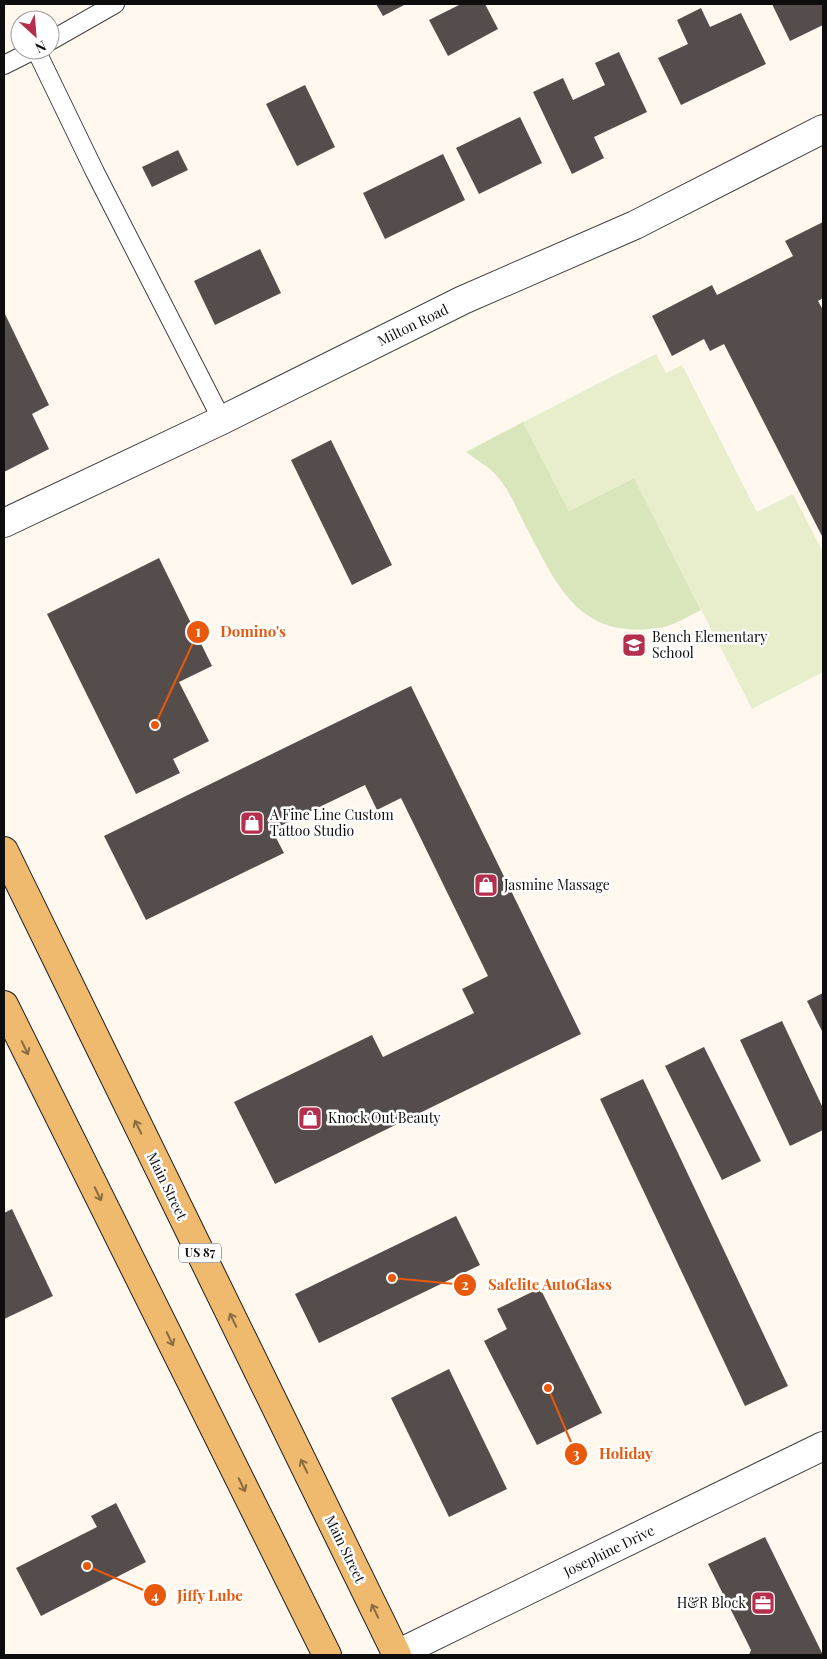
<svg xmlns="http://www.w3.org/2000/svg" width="827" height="1659" viewBox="0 0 827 1659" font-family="'Playfair Display',serif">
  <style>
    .green { fill: #d9e6bb }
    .pitch { fill: #e8eecc }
    .building { fill: #554d4b }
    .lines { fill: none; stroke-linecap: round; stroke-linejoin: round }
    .service-casing { stroke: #404040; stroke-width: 20 }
    .minor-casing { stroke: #404040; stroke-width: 30 }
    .tertiary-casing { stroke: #404040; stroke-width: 30 }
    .primary-casing { stroke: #1e1e1e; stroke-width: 30 }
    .service { stroke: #fff; stroke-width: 18 }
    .minor { stroke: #fff; stroke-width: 28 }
    .tertiary { stroke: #fff; stroke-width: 28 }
    .primary { stroke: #efb96e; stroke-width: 28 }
    .oneway { stroke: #896c42 }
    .labels { text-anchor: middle; stroke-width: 5; stroke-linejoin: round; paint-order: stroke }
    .shield { fill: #fff; stroke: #565656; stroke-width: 1 }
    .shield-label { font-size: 12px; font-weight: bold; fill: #0d0d0d }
    .street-label { font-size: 14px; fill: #0d0d0d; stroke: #fff }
    .poi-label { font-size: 14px; fill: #0d0d0d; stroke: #fff; text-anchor: start }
    .leader { fill: none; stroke: #e8590c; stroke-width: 2 }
    .callout-dot { fill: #e8590c; stroke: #fff; stroke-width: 2 }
    .mark-label { font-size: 15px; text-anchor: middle; font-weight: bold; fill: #fff }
    .callout-label { font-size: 15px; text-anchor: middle; font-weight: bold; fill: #e8590c; stroke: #fff; stroke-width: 5; stroke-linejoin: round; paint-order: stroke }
  </style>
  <rect width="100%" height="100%" fill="#fef8ef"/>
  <path class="green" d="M523 422 569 511 634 478 701 610C689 616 673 626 659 628 578 640 557 585 525 525 516 507 508 487 494 473 486 465 475 459 466 452Z"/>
  <path class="pitch" d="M656 354 666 373 682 365 757 512 793 494 823 552V672L752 709 634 478 569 511 523 422Z"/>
  <g class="building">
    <path d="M376 4H406L383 16Z"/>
    <path d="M461 4H485L498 29 448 56 429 20Z"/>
    <path d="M772 4H823V25L790 41Z"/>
    <path d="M701 8 710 27 741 13 766 64 681 105 658 58 688 44 677 20Z"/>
    <path d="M619 52 647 112 594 137 604 158 572 174 533 92 563 78 573 100 605 85 595 63Z"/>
    <path d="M305 85 335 147 297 166 266 104Z"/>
    <path d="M520 117 542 163 479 194 456 148Z"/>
    <path d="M178 150 188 170 152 187 142 167Z"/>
    <path d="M443 154 465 200 385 239 363 193Z"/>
    <path d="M823 222V298L818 301 823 310V538L724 344 710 351 704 339 672 356 652 316 712 285 717 295 793 256 785 241Z"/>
    <path d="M260 249 281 293 215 325 194 281Z"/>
    <path d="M4 312 49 405 32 414 49 449 4 472Z"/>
    <path d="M331 440 392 565 352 585 291 460Z"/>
    <path d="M159 558 212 666 179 682 209 741 173 759 180 773 136 794 47 614Z"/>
    <path d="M411 686 581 1034 275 1184 234 1102 372 1035 383 1057 474 1013 462 989 488 976 401 798 377 810 365 785 272 830 284 853 146 920 104 836Z"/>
    <path d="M823 993V1033L807 1001Z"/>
    <path d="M782 1021 823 1108V1130L790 1146 740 1040Z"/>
    <path d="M704 1047 761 1161 722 1180 665 1066Z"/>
    <path d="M643 1079 788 1386 745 1406 600 1099Z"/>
    <path d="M12 1209 53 1296 4 1319V1213Z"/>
    <path d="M456 1216 480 1265 319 1343 295 1294Z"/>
    <path d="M540 1288 602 1413 537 1445 484 1341 507 1329 497 1309Z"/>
    <path d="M449 1369 507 1489 449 1517 391 1398Z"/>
    <path d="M116 1503 146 1562 41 1616 16 1568 97 1527 91 1516Z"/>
    <path d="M765 1537 823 1655H749L751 1650 708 1564Z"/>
  </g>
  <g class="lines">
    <g class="service-casing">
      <g id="service">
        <path d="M50 41 115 4"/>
        <path d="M36 50 95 172 222 420"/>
        <path d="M4 65 34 50"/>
      </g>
    </g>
    <g class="minor-casing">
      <path id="minor" d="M395 1655 823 1446"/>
    </g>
    <g class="tertiary-casing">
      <path id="tertiary" d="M4 523 222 420 463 300 635 225 823 129"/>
    </g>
    <g class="primary-casing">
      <g id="primary">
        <path d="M4 851 397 1655"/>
        <path d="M4 1005 327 1655"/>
      </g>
    </g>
    <use href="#service" class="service"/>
    <use href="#minor" class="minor"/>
    <use href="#tertiary" class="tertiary"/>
    <use href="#primary" class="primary"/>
  </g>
  <defs><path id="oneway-shaft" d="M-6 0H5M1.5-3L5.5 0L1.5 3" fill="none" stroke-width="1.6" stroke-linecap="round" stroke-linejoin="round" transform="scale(1.25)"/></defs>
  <g class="oneway">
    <use href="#oneway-shaft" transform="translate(25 1048) rotate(64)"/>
    <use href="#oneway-shaft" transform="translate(138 1127) rotate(-116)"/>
    <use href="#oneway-shaft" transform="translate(98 1194) rotate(64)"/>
    <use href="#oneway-shaft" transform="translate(233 1320) rotate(-116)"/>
    <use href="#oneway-shaft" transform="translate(170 1339) rotate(64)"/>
    <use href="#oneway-shaft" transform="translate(304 1466) rotate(-116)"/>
    <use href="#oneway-shaft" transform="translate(242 1485) rotate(64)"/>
    <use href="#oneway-shaft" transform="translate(375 1611) rotate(-116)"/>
  </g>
  <defs>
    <g id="school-square" transform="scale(1.25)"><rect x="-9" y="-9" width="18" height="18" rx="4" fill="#b42f4d" stroke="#fff"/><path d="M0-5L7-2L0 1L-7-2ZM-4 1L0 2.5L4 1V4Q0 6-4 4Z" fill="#fff"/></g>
    <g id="shop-square" transform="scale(1.25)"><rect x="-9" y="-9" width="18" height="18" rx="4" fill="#b42f4d" stroke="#fff"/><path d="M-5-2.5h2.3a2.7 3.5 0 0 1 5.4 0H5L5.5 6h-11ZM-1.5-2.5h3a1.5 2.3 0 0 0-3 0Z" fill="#fff"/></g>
    <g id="office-square" transform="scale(1.25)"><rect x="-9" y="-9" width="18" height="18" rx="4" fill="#b42f4d" stroke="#fff"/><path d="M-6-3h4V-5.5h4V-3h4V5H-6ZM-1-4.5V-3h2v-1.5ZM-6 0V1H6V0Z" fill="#fff"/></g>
  </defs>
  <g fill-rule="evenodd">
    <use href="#school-square" x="634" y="645"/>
    <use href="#shop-square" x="252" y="823"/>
    <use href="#shop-square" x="486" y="885"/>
    <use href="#shop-square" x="310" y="1118"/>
    <use href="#office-square" x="763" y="1603"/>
  </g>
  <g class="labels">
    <rect class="shield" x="179" y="1243.5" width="42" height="19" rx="4"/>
    <g class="shield-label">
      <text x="200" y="1257">US 87</text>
    </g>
    <g class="street-label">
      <text transform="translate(413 325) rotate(-26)" y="5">Milton Road</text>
      <text transform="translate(167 1186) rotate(64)" y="5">Main Street</text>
      <text transform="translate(345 1549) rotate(64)" y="5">Main Street</text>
      <text transform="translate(609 1551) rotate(-26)" y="5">Josephine Drive</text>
    </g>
    <g class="poi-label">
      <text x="652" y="642">Bench Elementary<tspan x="652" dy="16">School</tspan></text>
      <text x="270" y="820">A Fine Line Custom<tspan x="270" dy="16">Tattoo Studio</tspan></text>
      <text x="504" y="890">Jasmine Massage</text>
      <text x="328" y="1123">Knock Out Beauty</text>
      <text x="746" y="1608" text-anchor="end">H&amp;R Block</text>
    </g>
  </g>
  <path class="leader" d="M155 725L198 632M392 1278L465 1285M548 1388L576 1454M87 1566L155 1595"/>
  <g class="callout-dot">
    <circle cx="155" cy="725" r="5"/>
    <circle cx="392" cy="1278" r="5"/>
    <circle cx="548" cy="1388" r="5"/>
    <circle cx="87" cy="1566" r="5"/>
    <circle cx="198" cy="632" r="12"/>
    <circle cx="465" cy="1285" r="12"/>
    <circle cx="576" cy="1454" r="12"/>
    <circle cx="155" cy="1595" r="12"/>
  </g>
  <g class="mark-label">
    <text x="198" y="637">1</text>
    <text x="465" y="1290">2</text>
    <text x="576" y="1459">3</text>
    <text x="155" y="1601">4</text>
  </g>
  <g class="callout-label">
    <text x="253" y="637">Domino's</text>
    <text x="550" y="1290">Safelite AutoGlass</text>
    <text x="626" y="1459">Holiday</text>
    <text x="210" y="1601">Jiffy Lube</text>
  </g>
  <rect width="827" height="1659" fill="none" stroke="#0d0d0d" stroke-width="10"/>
  <g transform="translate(35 35) rotate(154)"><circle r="24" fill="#ffffff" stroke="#9e9e9e"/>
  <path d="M0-4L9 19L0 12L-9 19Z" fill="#b42f4d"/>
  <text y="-8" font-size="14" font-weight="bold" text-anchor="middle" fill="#0d0d0d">N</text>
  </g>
</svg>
